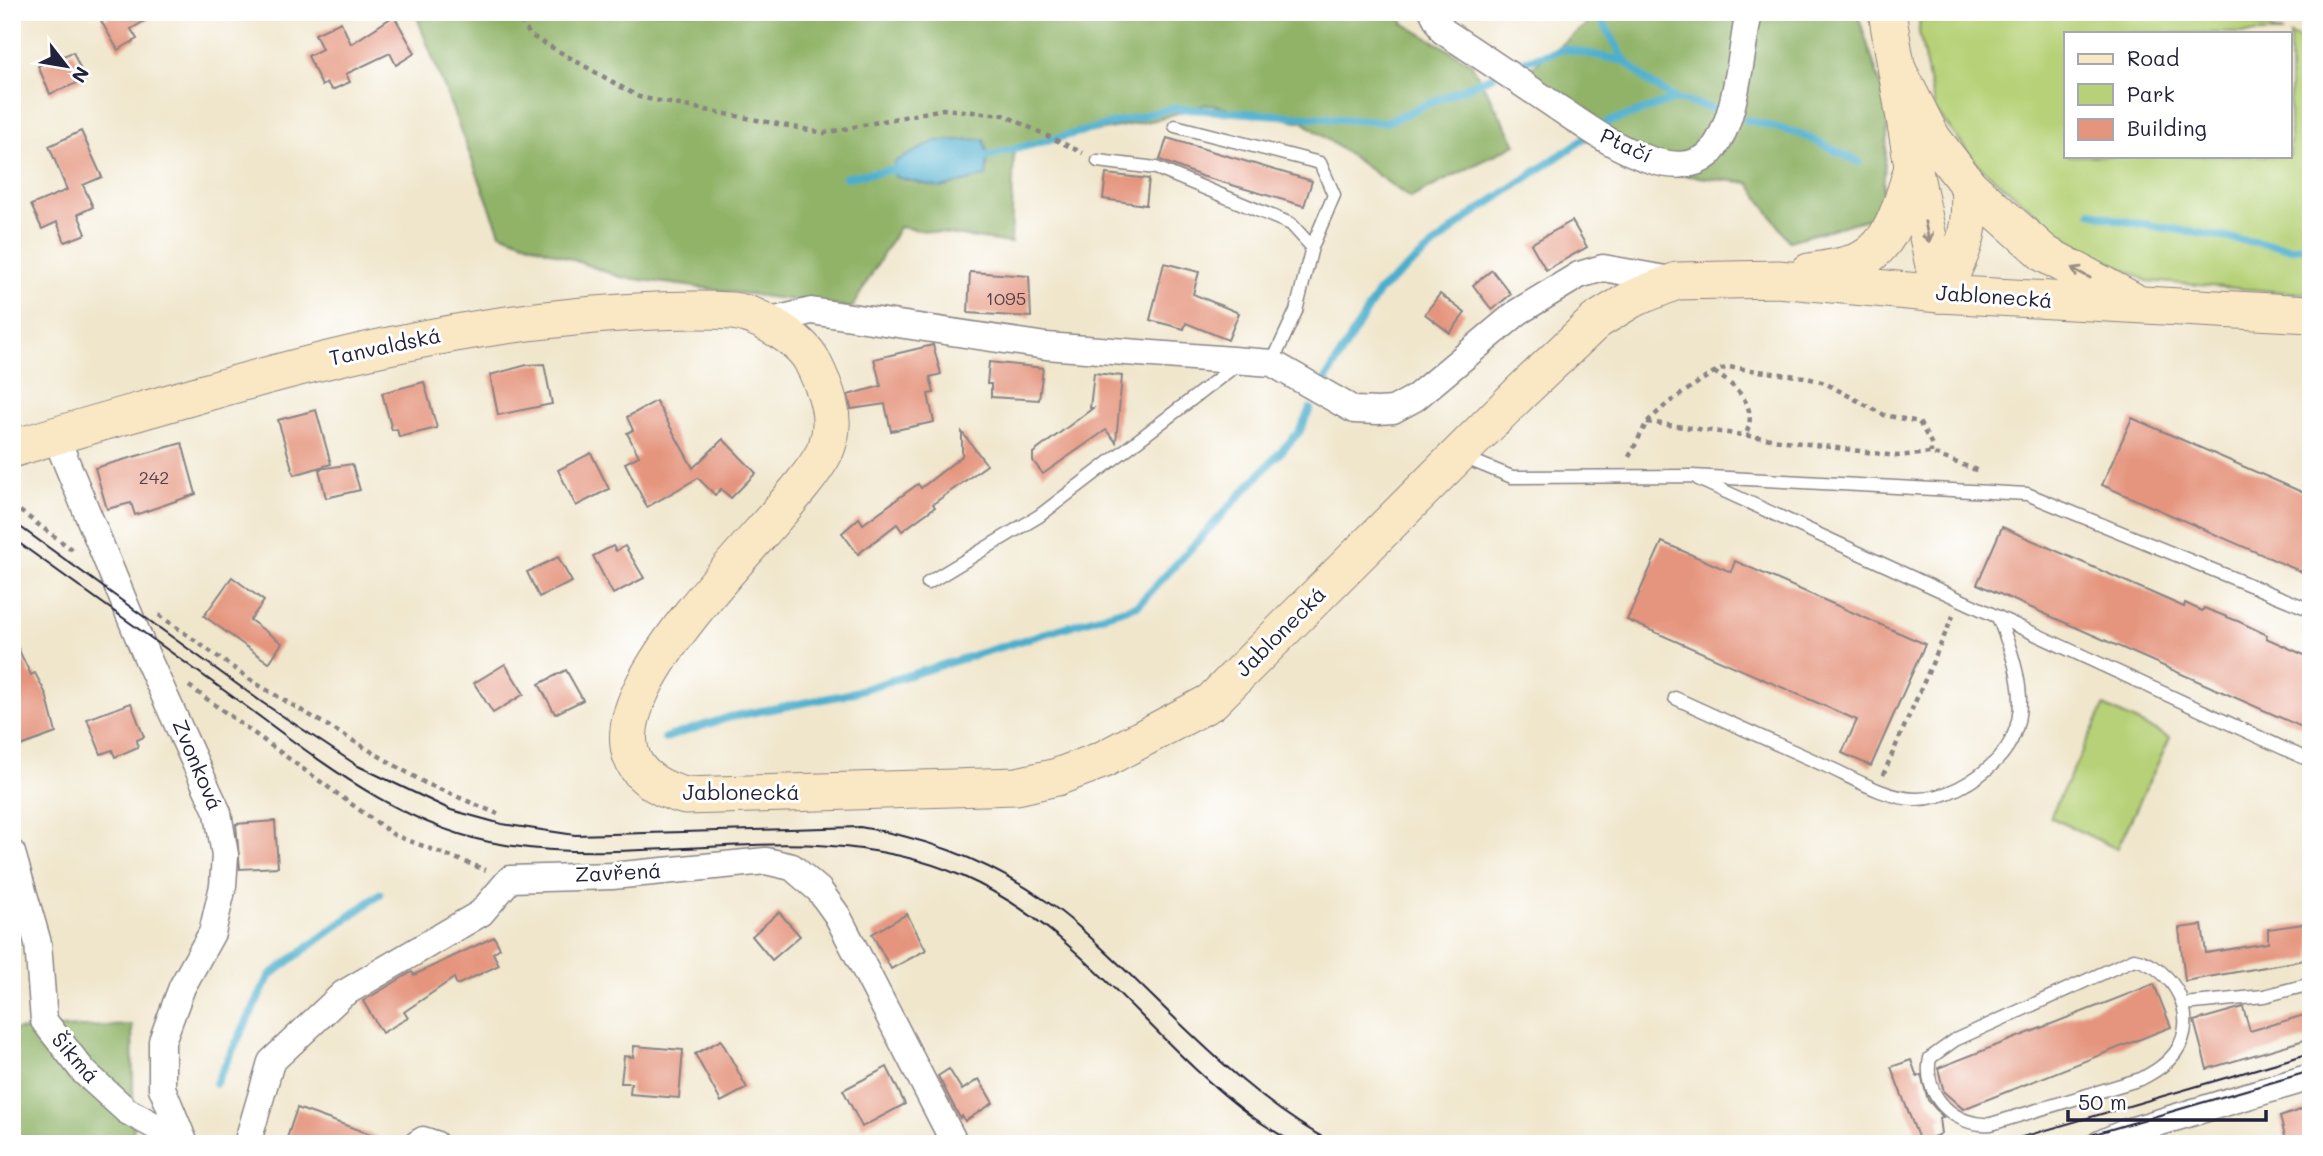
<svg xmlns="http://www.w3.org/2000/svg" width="2323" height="1156" viewBox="0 0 2323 1156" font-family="Mali,sans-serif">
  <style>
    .green { fill: #b6d177; stroke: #6c7a59; stroke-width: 2 }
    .forest { fill: #90b368; stroke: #596a52; stroke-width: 2 }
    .water { fill: #4caecc; stroke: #376884; stroke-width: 2 }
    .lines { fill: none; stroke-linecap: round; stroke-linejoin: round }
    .stream { stroke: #4caecc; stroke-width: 8 }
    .building { fill: #e5957e }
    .lane-casing { stroke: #898484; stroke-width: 15 }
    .street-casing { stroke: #898484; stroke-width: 29 }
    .secondary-casing { stroke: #898484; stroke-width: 39 }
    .path { stroke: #898484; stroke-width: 4.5; stroke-dasharray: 5 5; stroke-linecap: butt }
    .lane { stroke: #fff; stroke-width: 12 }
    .street { stroke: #fff; stroke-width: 26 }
    .secondary { stroke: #fae7c3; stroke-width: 37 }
    .tram { stroke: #22223b; stroke-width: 2 }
    .oneway { stroke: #998e86 }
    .labels { text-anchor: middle; stroke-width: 6; stroke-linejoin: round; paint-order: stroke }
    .number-label { font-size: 18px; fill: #533f4c }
    .street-label { font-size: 21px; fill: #22223b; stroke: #fff }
  </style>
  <rect width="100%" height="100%" fill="#fff"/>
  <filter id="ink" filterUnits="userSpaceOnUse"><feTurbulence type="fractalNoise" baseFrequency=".0143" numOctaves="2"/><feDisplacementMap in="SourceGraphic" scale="14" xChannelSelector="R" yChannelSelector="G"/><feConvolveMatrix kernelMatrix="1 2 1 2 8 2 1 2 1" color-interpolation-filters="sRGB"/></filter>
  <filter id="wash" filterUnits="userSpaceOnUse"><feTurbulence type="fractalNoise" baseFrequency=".00686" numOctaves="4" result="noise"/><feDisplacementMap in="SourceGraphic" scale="28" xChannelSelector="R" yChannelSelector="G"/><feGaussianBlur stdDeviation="1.57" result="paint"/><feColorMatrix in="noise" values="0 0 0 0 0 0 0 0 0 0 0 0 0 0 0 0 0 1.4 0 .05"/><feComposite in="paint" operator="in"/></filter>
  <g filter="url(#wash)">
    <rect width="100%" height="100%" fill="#f0e6cc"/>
    <g class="green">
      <path d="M1920 12H2211L2283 33H2066V156H2290V35L2311 42V294L2147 281 2067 239 1977 164 1935 109 1919 32Z"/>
      <path d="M2104 706 2170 738 2117 849 2050 817Z"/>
    </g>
    <g class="forest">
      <path d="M415 12H1399L1403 23 1471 63 1516 144 1410 198 1303 122 1206 104 1155 120 1014 147 1011 243 899 227 852 308 620 277 500 233Z"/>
      <path d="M1589 12H1857L1889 111 1881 215 1789 241 1749 183 1622 168 1523 74 1587 24Z"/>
      <path d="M132 1025 134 1144H12V1030Z"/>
    </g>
    <path class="water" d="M984 139 988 156 986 176 941 188 895 177 894 162 936 141Z"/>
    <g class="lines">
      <g class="stream">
        <path d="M1597 12 1625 61"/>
        <path d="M1520 62 1565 49 1625 61 1651 84 1676 99"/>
        <path d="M1747 120 1801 134 1859 162"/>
        <path d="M1606 123 1676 99 1722 111"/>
        <path d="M980 158 1172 108 1386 122 1493 76"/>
        <path d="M846 177 905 168"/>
        <path d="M2091 212 2117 220 2291 248 2311 247"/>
        <path d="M1323 384 1379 291 1467 218 1584 139"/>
        <path d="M665 738 730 717 844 695 1138 605 1299 432 1310 409"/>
        <path d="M216 1083 270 975 380 894"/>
      </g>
    </g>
    <g id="blocks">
      <g class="building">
        <path d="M116 12H160L131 29 137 39 118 50 101 21Z"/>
        <path d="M394 16 415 53 396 65 390 53 346 74 350 82 332 90 327 83 322 86 308 56 322 49 315 34 341 22 351 44Z"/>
        <path d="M73 52 85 80 50 94 38 66Z"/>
        <path d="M81 131 102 177 83 185 93 207 78 214 86 234 65 242 57 222 42 229 31 205 67 190 49 146Z"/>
        <path d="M1167 138 1312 181 1304 206 1201 176 1160 160Z"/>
        <path d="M1106 174 1149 179 1146 205 1103 199Z"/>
        <path d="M1572 221 1587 247 1546 270 1531 244Z"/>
        <path d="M1164 263 1199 272 1193 294 1239 313 1228 340 1186 323 1184 329 1150 320Z"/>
        <path d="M1492 270 1511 294 1492 310 1473 285Z"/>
        <path d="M970 272 1029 276 1031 317 968 313Z"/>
        <path d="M1440 294 1465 313 1450 333 1425 314Z"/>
        <path d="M933 345 941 374 930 377 934 393 928 394 934 422 891 431 885 404 851 409 848 395 881 386 874 359Z"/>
        <path d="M989 362 1043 368 1039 400 991 397V384H987Z"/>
        <path d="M544 364 552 404 498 415 490 375 527 365Z"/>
        <path d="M1094 373 1122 376 1116 442 1106 430 1043 474 1033 461V453L1093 408H1090Z"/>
        <path d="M424 382 437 428 399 437 397 429 392 430 382 393Z"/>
        <path d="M656 401 693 468 723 439 756 473 731 498 721 489 715 495 698 478 647 507 625 463 639 456 627 433 633 430 627 417Z"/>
        <path d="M316 410 331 464 294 475 278 420Z"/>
        <path d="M2132 418 2311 496V576L2102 485Z"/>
        <path d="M962 432 987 465 933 504 935 507 902 531 897 524 858 554 842 533 859 518 863 524 918 484 921 488 962 456Z"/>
        <path d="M182 443 196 494 135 515 131 503 107 509 95 468Z"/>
        <path d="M591 453 609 489 576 506 558 470Z"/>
        <path d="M352 464 360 490 326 498 319 469Z"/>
        <path d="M2002 527 2184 607 2185 603 2202 611 2204 608 2240 622 2267 635 2266 638 2311 658V731L1977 584Z"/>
        <path d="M1662 542 1731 572 1735 561 1925 644 1871 766 1842 753 1857 720 1627 620Z"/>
        <path d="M613 546 616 551 625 546 644 578 613 594 593 556Z"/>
        <path d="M558 557 572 582 539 597 527 572Z"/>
        <path d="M232 577 264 601 250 620 282 643 269 663 204 616Z"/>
        <path d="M12 636 31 675 35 673 46 694 56 733 12 749Z"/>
        <path d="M505 664 524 694 493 713 474 683Z"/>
        <path d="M566 670 583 700 555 714 539 684Z"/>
        <path d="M131 703 144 737 137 740 138 747 115 757 112 750 101 754 87 719Z"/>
        <path d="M275 821 278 867 240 869 236 824Z"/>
        <path d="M779 912 800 936 772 960 752 936Z"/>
        <path d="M907 914 926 950 891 969 872 934Z"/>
        <path d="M2311 923V959L2185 981 2179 928 2202 925 2206 953 2268 943V929Z"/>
        <path d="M494 937 500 948 493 953 499 965 457 985 454 978 404 1012 408 1018 382 1033 363 1001 412 972 414 975Z"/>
        <path d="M2154 984 2171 1027 1963 1109 1944 1092 1938 1068Z"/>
        <path d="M2243 1007 2250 1031 2311 1013V1038L2207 1069 2194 1021Z"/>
        <path d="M721 1040 747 1088 721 1102 695 1054Z"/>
        <path d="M634 1046 683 1050 679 1098 630 1094 631 1083H621L624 1056 633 1057Z"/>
        <path d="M1911 1060 1917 1077 1921 1075 1928 1100 1943 1117 1939 1118 1941 1134 1920 1142 1891 1067Z"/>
        <path d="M887 1067 905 1104 862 1127 843 1090Z"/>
        <path d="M949 1069 962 1090 979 1079 993 1103 965 1121 962 1116 960 1118 938 1076Z"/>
        <path d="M2311 1106V1137L2287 1144 2280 1117Z"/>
        <path d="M297 1108 390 1141V1144H285Z"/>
      </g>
    </g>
  </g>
  <g filter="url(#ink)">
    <use href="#blocks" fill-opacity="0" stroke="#898484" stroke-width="2"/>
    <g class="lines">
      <g class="lane-casing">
        <g id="lane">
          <path d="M1175 126 1320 163 1334 195 1312 247"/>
          <path d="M1098 161 1156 168 1291 224 1312 247 1296 311 1272 363"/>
          <path d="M1463 457 1512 477 1692 476 2027 494 2311 610"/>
          <path d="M1698 479 2311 761"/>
          <path d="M928 583 1039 516 1239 363"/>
          <path d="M1675 698C1725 721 1775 743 1826 766 1853 778 1885 798 1915 799 1944 800 1976 781 1996 761 2037 720 2017 664 1998 617"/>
          <path d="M2134 959C2174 967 2201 1017 2175 1053 2166 1065 2154 1072 2141 1079L1991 1124C1955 1127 1922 1096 1930 1058L1955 1040Z"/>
          <path d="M2184 1004 2264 996 2311 984"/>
        </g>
      </g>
      <g class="street-casing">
        <g id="street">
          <path d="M1433 12 1443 31C1480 55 1517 80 1554 105 1585 126 1616 149 1651 160 1669 166 1693 168 1708 155 1736 129 1741 50 1749 12"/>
          <path d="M767 322 811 311 1046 346 1272 363 1354 410 1378 411 1393 410 1415 398 1518 312 1579 275 1603 268 1677 281"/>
          <path d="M55 435 146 655 218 813 225 855 223 886 212 933 182 987 162 1041V1088L185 1144"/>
          <path d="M12 853 38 943 44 1021 84 1072 127 1111 181 1140"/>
          <path d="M247 1144 271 1062 343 994 481 913 510 879 612 876 766 861 792 867 819 890 837 915 955 1144"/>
          <path d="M417 1144 423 1140 435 1144"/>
          <path d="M2100 1144 2127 1132 2311 1077"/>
        </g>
      </g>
      <g class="secondary-casing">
        <g id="secondary">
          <path d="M1887 12 1913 166 1940 294"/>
          <path d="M1897 69 1932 138 1969 186 2045 254 2131 300"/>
          <path d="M1809 272C1826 269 1848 267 1863 259 1894 242 1902 202 1912 171"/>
          <path d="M1940 294C1962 255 1973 232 1969 186"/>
          <path d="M12 449C74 429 135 413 197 395 322 359 445 329 574 317 626 312 680 308 732 311 756 313 801 339 812 361 825 387 838 416 827 446 804 514 507 747 685 796L1017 786 1057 777 1102 760 1211 702 1522 391 1596 321 1632 299 1677 281 1778 279 1940 294 2311 314"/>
        </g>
      </g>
      <g class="path">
        <path d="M516 12 530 35 639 97 824 133 943 109 1004 115 1083 153"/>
        <path d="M1714 372C1736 386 1759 406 1746 434"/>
        <path d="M1647 422 1896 456 1931 453 1979 471"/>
        <path d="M1629 457 1647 422 1668 403 1714 372 1728 367 1804 377 1825 383 1884 415 1919 422 1931 443V453"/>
        <path d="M12 505 74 551"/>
        <path d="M159 615 255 683 425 783 498 814"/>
        <path d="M189 686 394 835 486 870"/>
        <path d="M1883 775 1953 616"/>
      </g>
      <use href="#lane" class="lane"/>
      <use href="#street" class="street"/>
      <use href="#secondary" class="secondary"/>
      <g class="tram">
        <path d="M12 521 263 703 358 766 451 810 502 824 575 835 860 827C928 838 989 861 1046 901 1074 920 1098 945 1123 968 1189 1031 1253 1101 1335 1144"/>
        <path d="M12 538C85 590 157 642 229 694 313 755 400 829 506 845 657 869 816 812 962 876 1084 930 1148 1040 1251 1116 1265 1126 1281 1135 1295 1144"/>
        <path d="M1998 1144 2311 1053"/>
        <path d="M2060 1144 2311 1071"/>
      </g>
    </g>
    <defs><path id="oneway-shaft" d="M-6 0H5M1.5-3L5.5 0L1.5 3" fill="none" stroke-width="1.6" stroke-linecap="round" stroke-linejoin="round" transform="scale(1.75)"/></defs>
    <g class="oneway">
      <use href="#oneway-shaft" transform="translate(1927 232) rotate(78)"/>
      <use href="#oneway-shaft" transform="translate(2081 273) rotate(-152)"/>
    </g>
  </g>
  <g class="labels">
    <g class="number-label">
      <text x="1006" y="305">1095</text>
      <text x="154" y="484">242</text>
    </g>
    <g class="street-label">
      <text transform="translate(1626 146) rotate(25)" y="7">Ptačí</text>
      <text transform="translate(1994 297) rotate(4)" y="7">Jablonecká</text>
      <text transform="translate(385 347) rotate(-12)" y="7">Tanvaldská</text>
      <text transform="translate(1281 632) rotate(-45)" y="7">Jablonecká</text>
      <text transform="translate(197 765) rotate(67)" y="7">Zvonková</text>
      <text x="741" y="800">Jablonecká</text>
      <text transform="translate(618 873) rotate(-3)" y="7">Zavřená</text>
      <text transform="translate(75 1058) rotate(49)" y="7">Šikmá</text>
    </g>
  </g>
  <rect width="2323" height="1156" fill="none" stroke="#fff" stroke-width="42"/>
  <rect x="2064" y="32" width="228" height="126" fill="#ffffff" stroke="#a7a7b1" stroke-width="2"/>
  <rect x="2078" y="54" width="35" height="10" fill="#fae7c3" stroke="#a7a7b1" stroke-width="2"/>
  <text x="2127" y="66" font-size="21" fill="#22223b">Road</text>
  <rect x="2078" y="84" width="35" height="21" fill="#b6d177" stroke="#a7a7b1" stroke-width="2"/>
  <text x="2127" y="102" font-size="21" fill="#22223b">Park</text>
  <rect x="2078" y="119" width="35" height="21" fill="#e5957e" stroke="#a7a7b1" stroke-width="2"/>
  <text x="2127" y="136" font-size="21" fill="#22223b">Building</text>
  <g transform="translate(66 66) rotate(121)" stroke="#ffffff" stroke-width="5" paint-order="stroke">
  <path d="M0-5L12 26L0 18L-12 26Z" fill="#22223b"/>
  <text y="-10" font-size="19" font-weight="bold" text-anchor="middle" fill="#22223b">N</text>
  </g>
  <path d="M2068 1110v10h198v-10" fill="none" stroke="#22223b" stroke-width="3.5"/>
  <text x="2078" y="1110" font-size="21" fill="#22223b" stroke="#ffffff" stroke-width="5" paint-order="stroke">50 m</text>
</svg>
